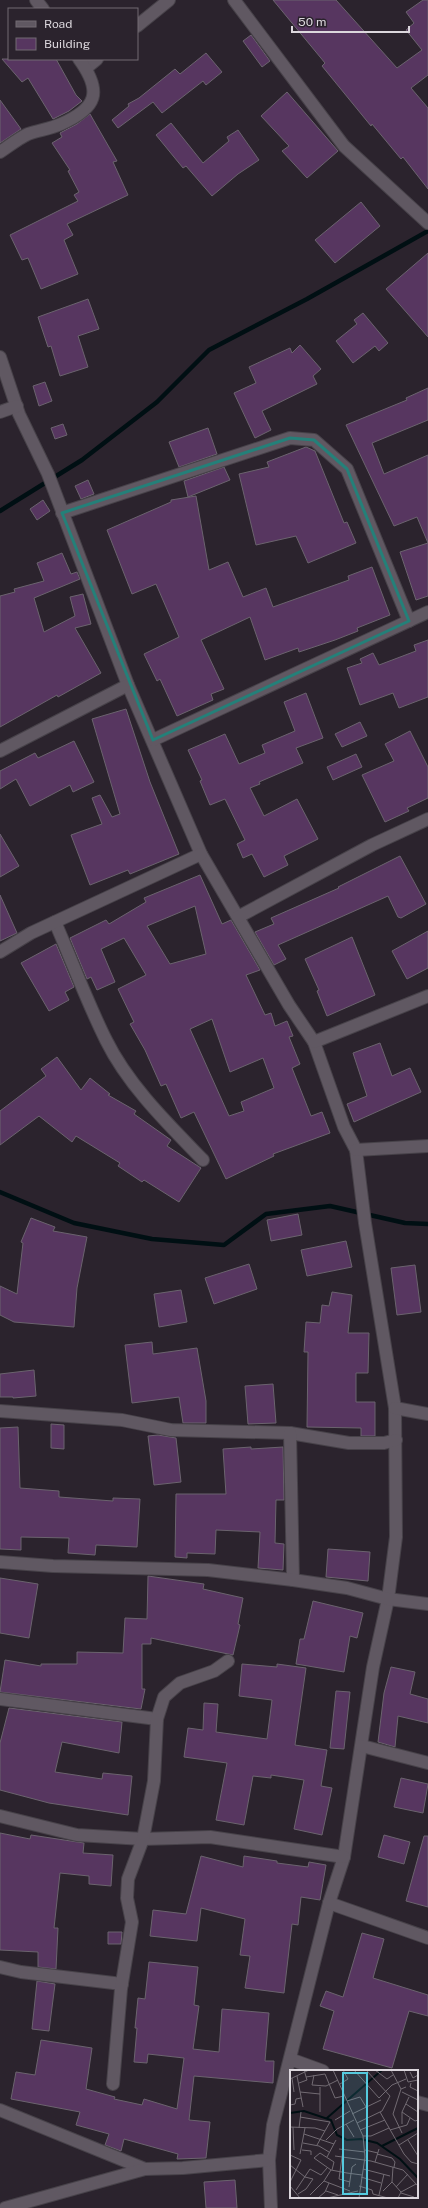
<svg xmlns="http://www.w3.org/2000/svg" width="428" height="2208" viewBox="0 0 428 2208" font-family="'Public Sans',sans-serif">
  <style>
    .lines { fill: none; stroke-linecap: round; stroke-linejoin: round }
    .stream { stroke: #000f13; stroke-width: 4.5 }
    .building { fill: #573660; stroke: #6b636e; fill-rule: evenodd }
    .street-casing { stroke: #474249; stroke-width: 14 }
    .street { stroke: #605862; stroke-width: 12 }
    .marked { fill: none; stroke: #248079; stroke-width: 3; stroke-linejoin: round }
    .inset-river { fill: none; stroke: #000f13; stroke-width: 2 }
    .inset-road { fill: none; stroke: #726b73; stroke-width: 1 }
    .view { fill: #55cade; fill-opacity: 0.15; stroke: #55cade; stroke-width: 2 }
    .inset-edge { fill: none; stroke: #dcd7dd; stroke-width: 2 }
  </style>
  <rect width="100%" height="100%" fill="#2b232d"/>
  <g class="lines">
    <g class="stream">
      <path d="M0 511 82 460 157 402 209 350 307 299 428 231"/>
      <path d="M0 1192 74 1223 152 1239 224 1245 266 1214 330 1206 405 1223 428 1224"/>
    </g>
  </g>
  <g class="building">
    <path d="M273 0H336L397 68 422 50 406 30 414 23 406 12 423 0H428V75L411 88 428 108V189L403 157 401 159 372 124 371 126 322 66 325 63Z"/>
    <path d="M251 35 270 61 262 67 243 41Z"/>
    <path d="M206 53 222 72 206 85 203 81 162 113 153 102 118 128 112 120 129 106 128 104 139 98 175 69 180 74Z"/>
    <path d="M2 59H56L76 95 82 101 69 111 53 119 28 78 22 82Z"/>
    <path d="M287 92 338 151 307 178 282 151 289 146 261 116Z"/>
    <path d="M0 100 21 129 0 143Z"/>
    <path d="M90 114 117 161 113 162 128 195 67 224 73 235 64 240 78 274 41 289 28 258 22 260 10 235 78 201 74 195 79 192 68 171 70 170 52 143 62 137 60 133 77 124Z"/>
    <path d="M171 123 203 163 229 141 227 137 238 130 259 160 238 174 212 196 186 166 183 168 156 135Z"/>
    <path d="M361 202 380 226 335 263 315 240Z"/>
    <path d="M428 253V337L386 289Z"/>
    <path d="M88 299 99 329 78 336 88 367 60 376 51 346 48 347 38 317Z"/>
    <path d="M363 313 388 343 379 351 375 346 353 363 336 341 357 324 354 320Z"/>
    <path d="M300 345 321 369 313 376 317 384 262 411 271 430 255 438 234 393 256 383 249 367 290 348 292 353Z"/>
    <path d="M45 382 52 401 39 406 33 386Z"/>
    <path d="M428 388V420L372 443 384 474 428 455V543L417 517 394 526 346 425 407 400 406 398Z"/>
    <path d="M63 424 67 435 55 439 51 428Z"/>
    <path d="M208 428 217 454 179 467 169 442Z"/>
    <path d="M306 447 315 451 344 523 347 522 356 543 308 563 296 536 256 545 239 474 269 467 267 462Z"/>
    <path d="M224 467 230 480 188 497 184 481Z"/>
    <path d="M88 480 94 494 81 499 75 486Z"/>
    <path d="M196 496 209 570 228 562 243 597 266 588 273 607 349 580 348 576 372 567 390 615 357 628 358 631 335 640 299 652 298 648 265 660 250 617 201 640 224 689 211 694 213 700 177 716 160 679 157 681 144 654 179 637 156 584 132 594 107 530 171 502V500Z"/>
    <path d="M43 500 50 511 37 520 30 509Z"/>
    <path d="M428 543V596L416 600 400 552Z"/>
    <path d="M62 553 71 574 77 572 80 579 34 598 44 632 75 616 70 597 83 594 91 624 75 628 101 673 58 697 57 695 0 727V596L15 592 14 589 44 581 37 563Z"/>
    <path d="M428 640V697L399 708 393 693 360 705 347 668 362 663 360 659 373 653 379 665 416 651 414 645Z"/>
    <path d="M306 693 323 738 296 748 303 763 259 782 260 784 250 788 264 816 297 799 318 839 284 856 288 865 264 877 252 854 243 858 237 844 245 840 225 799 210 805 200 781 202 780 188 750 225 734 239 764 265 753 262 745 295 731 284 702Z"/>
    <path d="M126 709 150 782 179 854 130 874 128 870 90 885 71 835 102 824 92 798 100 795 112 817 120 814 92 719Z"/>
    <path d="M360 722 367 736 342 747 335 734Z"/>
    <path d="M410 731 428 767V798L407 808 409 811 385 822 362 775 394 761 385 744Z"/>
    <path d="M74 741 94 782 73 792 70 785 30 806 16 779 0 789V771L35 753 38 758Z"/>
    <path d="M356 754 362 767 333 780 327 767Z"/>
    <path d="M0 834 19 866 0 877Z"/>
    <path d="M400 856 426 904 401 918 398 917 388 896 278 945 286 959 274 965 255 932 274 924 271 918 339 888 338 887Z"/>
    <path d="M200 875 222 924 231 920 260 970 246 975 265 1015 271 1013 275 1026 287 1021 293 1036 289 1037 300 1064 292 1068 311 1116 322 1112 330 1133 273 1154 274 1156 226 1179 194 1112 181 1118 166 1084 161 1086 145 1050 130 1024 134 1022 118 989 146 975 124 938 101 949 115 982 97 990 91 977 87 979 70 938 106 920 109 924 146 902 144 898ZM195 906 206 954 170 964 147 926ZM212 1019 230 1072 263 1058 274 1088 241 1102 244 1111 229 1116 190 1029Z"/>
    <path d="M0 895 17 933 0 941Z"/>
    <path d="M428 931V968L407 979 392 951Z"/>
    <path d="M352 937 375 995 327 1016 317 991 319 990 305 959Z"/>
    <path d="M56 944 74 987 65 992 69 1000 49 1011 21 963Z"/>
    <path d="M380 1043 392 1076 410 1068 421 1092 354 1122 347 1104 367 1096 353 1053Z"/>
    <path d="M57 1057 81 1090 90 1078 110 1094 108 1095 136 1111 134 1114 171 1140 167 1146 201 1168 179 1202 144 1180 142 1182 118 1166 120 1163 76 1136 72 1142 39 1116 0 1145V1111L46 1076 41 1069Z"/>
    <path d="M298 1214 302 1235 271 1241 267 1220Z"/>
    <path d="M31 1218 55 1227 53 1231 87 1237 77 1288 74 1327 14 1322 0 1315V1286L17 1294 23 1243 21 1242Z"/>
    <path d="M346 1241 352 1267 307 1276 301 1250Z"/>
    <path d="M249 1264 257 1289 214 1304 205 1278Z"/>
    <path d="M415 1265 421 1312 397 1315 391 1268Z"/>
    <path d="M181 1290 187 1322 159 1327 154 1294Z"/>
    <path d="M332 1292 352 1295 348 1333H369L368 1373H356V1402H375V1436H361V1428L307 1427 308 1352H304L306 1322 320 1323 322 1305 329 1306Z"/>
    <path d="M152 1342 153 1354 197 1348 206 1401V1423H183L179 1397 132 1403 125 1345Z"/>
    <path d="M34 1370 36 1396 13 1398V1397H0V1374Z"/>
    <path d="M273 1384 276 1423 248 1424 245 1386Z"/>
    <path d="M51 1424 64 1425V1449L51 1448Z"/>
    <path d="M18 1427 20 1488 59 1491V1497L113 1501V1498L140 1499 137 1547 96 1545 95 1555 68 1553 69 1538 21 1537V1550L0 1549V1428Z"/>
    <path d="M158 1435 176 1438 181 1482 154 1485 148 1436Z"/>
    <path d="M251 1447V1449L283 1447 284 1500H276L275 1543 284 1544 283 1570 258 1568 260 1532 216 1530 215 1554 187 1553V1558L175 1557 176 1494H226L223 1449Z"/>
    <path d="M328 1549 370 1552 368 1581 326 1577Z"/>
    <path d="M148 1576 204 1584 203 1589 243 1598 238 1624 240 1625 233 1655 151 1638V1644H142V1689H145L141 1709 0 1692 5 1660 41 1666V1664H77V1652L123 1653 125 1618 147 1619Z"/>
    <path d="M0 1578 38 1584 29 1638 0 1633Z"/>
    <path d="M313 1601 363 1613 357 1638 350 1636 344 1672 296 1664 300 1639H304Z"/>
    <path d="M242 1664 277 1667V1664L306 1668 295 1745 327 1750 321 1786 332 1788 322 1835 294 1829 304 1780 271 1775V1778L253 1776 244 1825 216 1820 227 1763 184 1757 188 1728 203 1730 204 1703 218 1704 216 1732 267 1739 272 1700 239 1696Z"/>
    <path d="M391 1667 415 1672 410 1694 428 1699V1723L398 1716 395 1747 378 1742 384 1693Z"/>
    <path d="M336 1691 350 1692 344 1749 330 1748Z"/>
    <path d="M9 1708 122 1722 119 1753 62 1742 55 1772 102 1779 103 1773 132 1776 128 1815 49 1803 0 1790V1743Z"/>
    <path d="M401 1778 428 1784 423 1813 394 1807Z"/>
    <path d="M0 1833 30 1839 31 1835 84 1843 83 1853 113 1855 111 1886 89 1884V1876L60 1873 54 1928H58L56 1969 38 1967V1952L0 1950Z"/>
    <path d="M384 1835 410 1842 404 1864 378 1857Z"/>
    <path d="M424 1836H428V1907L406 1901Z"/>
    <path d="M201 1856 243 1867 244 1856 277 1861V1863L308 1867 309 1862 326 1865 320 1900 301 1897 298 1925 292 1924 284 1993 245 1988 250 1956 240 1955 245 1919 201 1908 197 1941 150 1936 153 1910 186 1914Z"/>
    <path d="M108 1932H122L121 1944H108Z"/>
    <path d="M362 1933 384 1939 373 1978 428 1995V2016L409 2011 392 2068 323 2049 334 2011 320 2006 326 1991 343 1997Z"/>
    <path d="M149 1962 198 1967 194 2005 199 2006 193 2049 219 2052 222 2009 269 2013 265 2061H274L273 2083 194 2076 189 2120 210 2122 206 2158 177 2159 178 2154 124 2139 121 2151 105 2145 109 2134 76 2125 80 2112 11 2099 16 2072 35 2075 41 2040 92 2048 86 2089 115 2097 114 2099 142 2105 144 2099 177 2109 184 2058 148 2054 147 2063 134 2062 137 2028H135L138 1998 145 1999Z"/>
    <path d="M37 1981 55 1984 49 2031 32 2029Z"/>
    <path d="M235 2180 237 2208H206L204 2182Z"/>
  </g>
  <g class="lines">
    <g class="street-casing">
      <g id="street">
        <path d="M36 0 43 9"/>
        <path d="M234 0 344 146 428 223"/>
        <path d="M137 26 169 0"/>
        <path d="M86 68 97 59"/>
        <path d="M0 152C9 146 19 138 28 134 39 130 50 129 61 124 97 108 103 92 79 59"/>
        <path d="M0 357 19 414 48 474 128 685 201 854 289 1005 314 1042 344 1127 356 1150 365 1223 395 1408 396 1537 388 1599 373 1667 344 1857 329 1903 273 2125 269 2160 271 2208"/>
        <path d="M0 412 17 406"/>
        <path d="M62 513 290 438 314 440 347 469 409 621"/>
        <path d="M153 740 428 612"/>
        <path d="M0 751 128 685"/>
        <path d="M238 917 372 845 428 819"/>
        <path d="M55 922C72 961 87 1002 106 1040 128 1085 168 1124 203 1160"/>
        <path d="M0 952 31 933 201 854"/>
        <path d="M314 1042 428 996"/>
        <path d="M356 1150 428 1146"/>
        <path d="M395 1408 428 1414"/>
        <path d="M0 1411 122 1420 171 1430 290 1433 349 1443H384L396 1440"/>
        <path d="M290 1433 293 1580"/>
        <path d="M0 1562 53 1566 208 1570 293 1580 347 1588 388 1599 428 1604"/>
        <path d="M0 1699 157 1719"/>
        <path d="M362 1746 428 1763"/>
        <path d="M0 1816 77 1835 143 1839 210 1837 344 1857"/>
        <path d="M329 1903 428 1938"/>
        <path d="M0 1967 21 1972 122 1984"/>
        <path d="M290 2059 323 2071"/>
        <path d="M113 2084 121 1989 132 1922 127 1898 128 1879 143 1839 154 1781 157 1719 164 1697 180 1683 214 1671 228 1661"/>
        <path d="M417 2102 428 2105"/>
        <path d="M0 2110 145 2169"/>
        <path d="M5 2208 145 2169 183 2168 269 2160"/>
      </g>
    </g>
    <use href="#street" class="street"/>
  </g>
  <path class="marked" d="M290 438 314 440 347 469 409 621 153 740 62 513Z"/>
  <g transform="translate(290 2070)">
    <rect width="128" height="128" fill="#2b232d"/>
    <path class="inset-river" d="M0 43 14 41 41 50 47 65 57 70 71 69 87 73 110 89 128 108M37 48 92 0M92 76 128 58"/>
    <path class="inset-road" d="M43 0 73 66 75 87 69 128M64 0 89 28 102 15 116 9M85 0 97 9 103 5M101 0 111 19M114 0 118 12 128 10M120 2 123 8 128 5M24 5 22 15 36 16 48 10M7 6 13 37M16 7 35 4 45 28 54 26M2 8 4 22M0 9 19 0M9 13 17 10 14 0M121 13 120 17 128 21M50 14 58 9 53 0M30 17V42M10 22 30 24M112 22 128 30M57 31 70 27 76 37M116 34 128 42M0 35 5 34 6 29 11 28M90 42 114 84 121 92 128 94M112 42 125 51 128 50M62 44 91 30M10 47 40 52M45 50 60 41M67 53 92 41 100 26 76 0M56 54 64 67M112 54V42L119 27M0 57 25 58 35 61M3 57 4 80M9 58 11 42M70 60 95 50M100 60 117 55 120 48M112 63 103 44 111 19 116 17M14 64 44 74M73 66H81L99 58M36 70 47 59 64 50M118 70 128 86M13 73 29 76 39 82M27 75 40 52M109 75 128 63M49 79 75 82M12 80 21 81V85M53 80 49 109 60 112M75 80 88 83M10 84 15 58M87 84 102 88 105 92 104 97M0 85 11 90 0 112M45 86 81 91 113 100 128 116M37 87 46 70M85 92 89 79M0 95 15 107 23 109 16 119 8 124M73 99 100 106M42 100 44 92 30 83 24 88 41 100 57 103 72 105M71 107 91 113M34 111 60 121M102 112 111 122M0 116 10 128M69 116 82 120 83 124 98 128M59 117 62 97 66 94M106 117 118 104M6 120 20 99 31 105 37 98M36 121 48 125M93 121 102 112 103 97M111 123 124 127M20 125 34 111 41 100M89 125 94 104M28 128 35 122 39 113M37 128 68 121M108 128 111 122 126 114"/>
    <path class="view" d="M53 3H77V124H53Z"/>
    <rect width="128" height="128" class="inset-edge"/>
  </g>
  <rect x="8" y="8" width="130" height="52" fill="#2b232d" stroke="#726b73"/>
  <rect x="16" y="21" width="20" height="6" fill="#605862" stroke="#726b73"/>
  <text x="44" y="28" font-size="12" fill="#dcd7dd">Road</text>
  <rect x="16" y="38" width="20" height="12" fill="#573660" stroke="#726b73"/>
  <text x="44" y="48" font-size="12" fill="#dcd7dd">Building</text>
  <path d="M292 26v6h117v-6" fill="none" stroke="#dcd7dd" stroke-width="2"/>
  <text x="298" y="26" font-size="12" fill="#dcd7dd" stroke="#2b232d" stroke-width="3" paint-order="stroke">50 m</text>
</svg>
